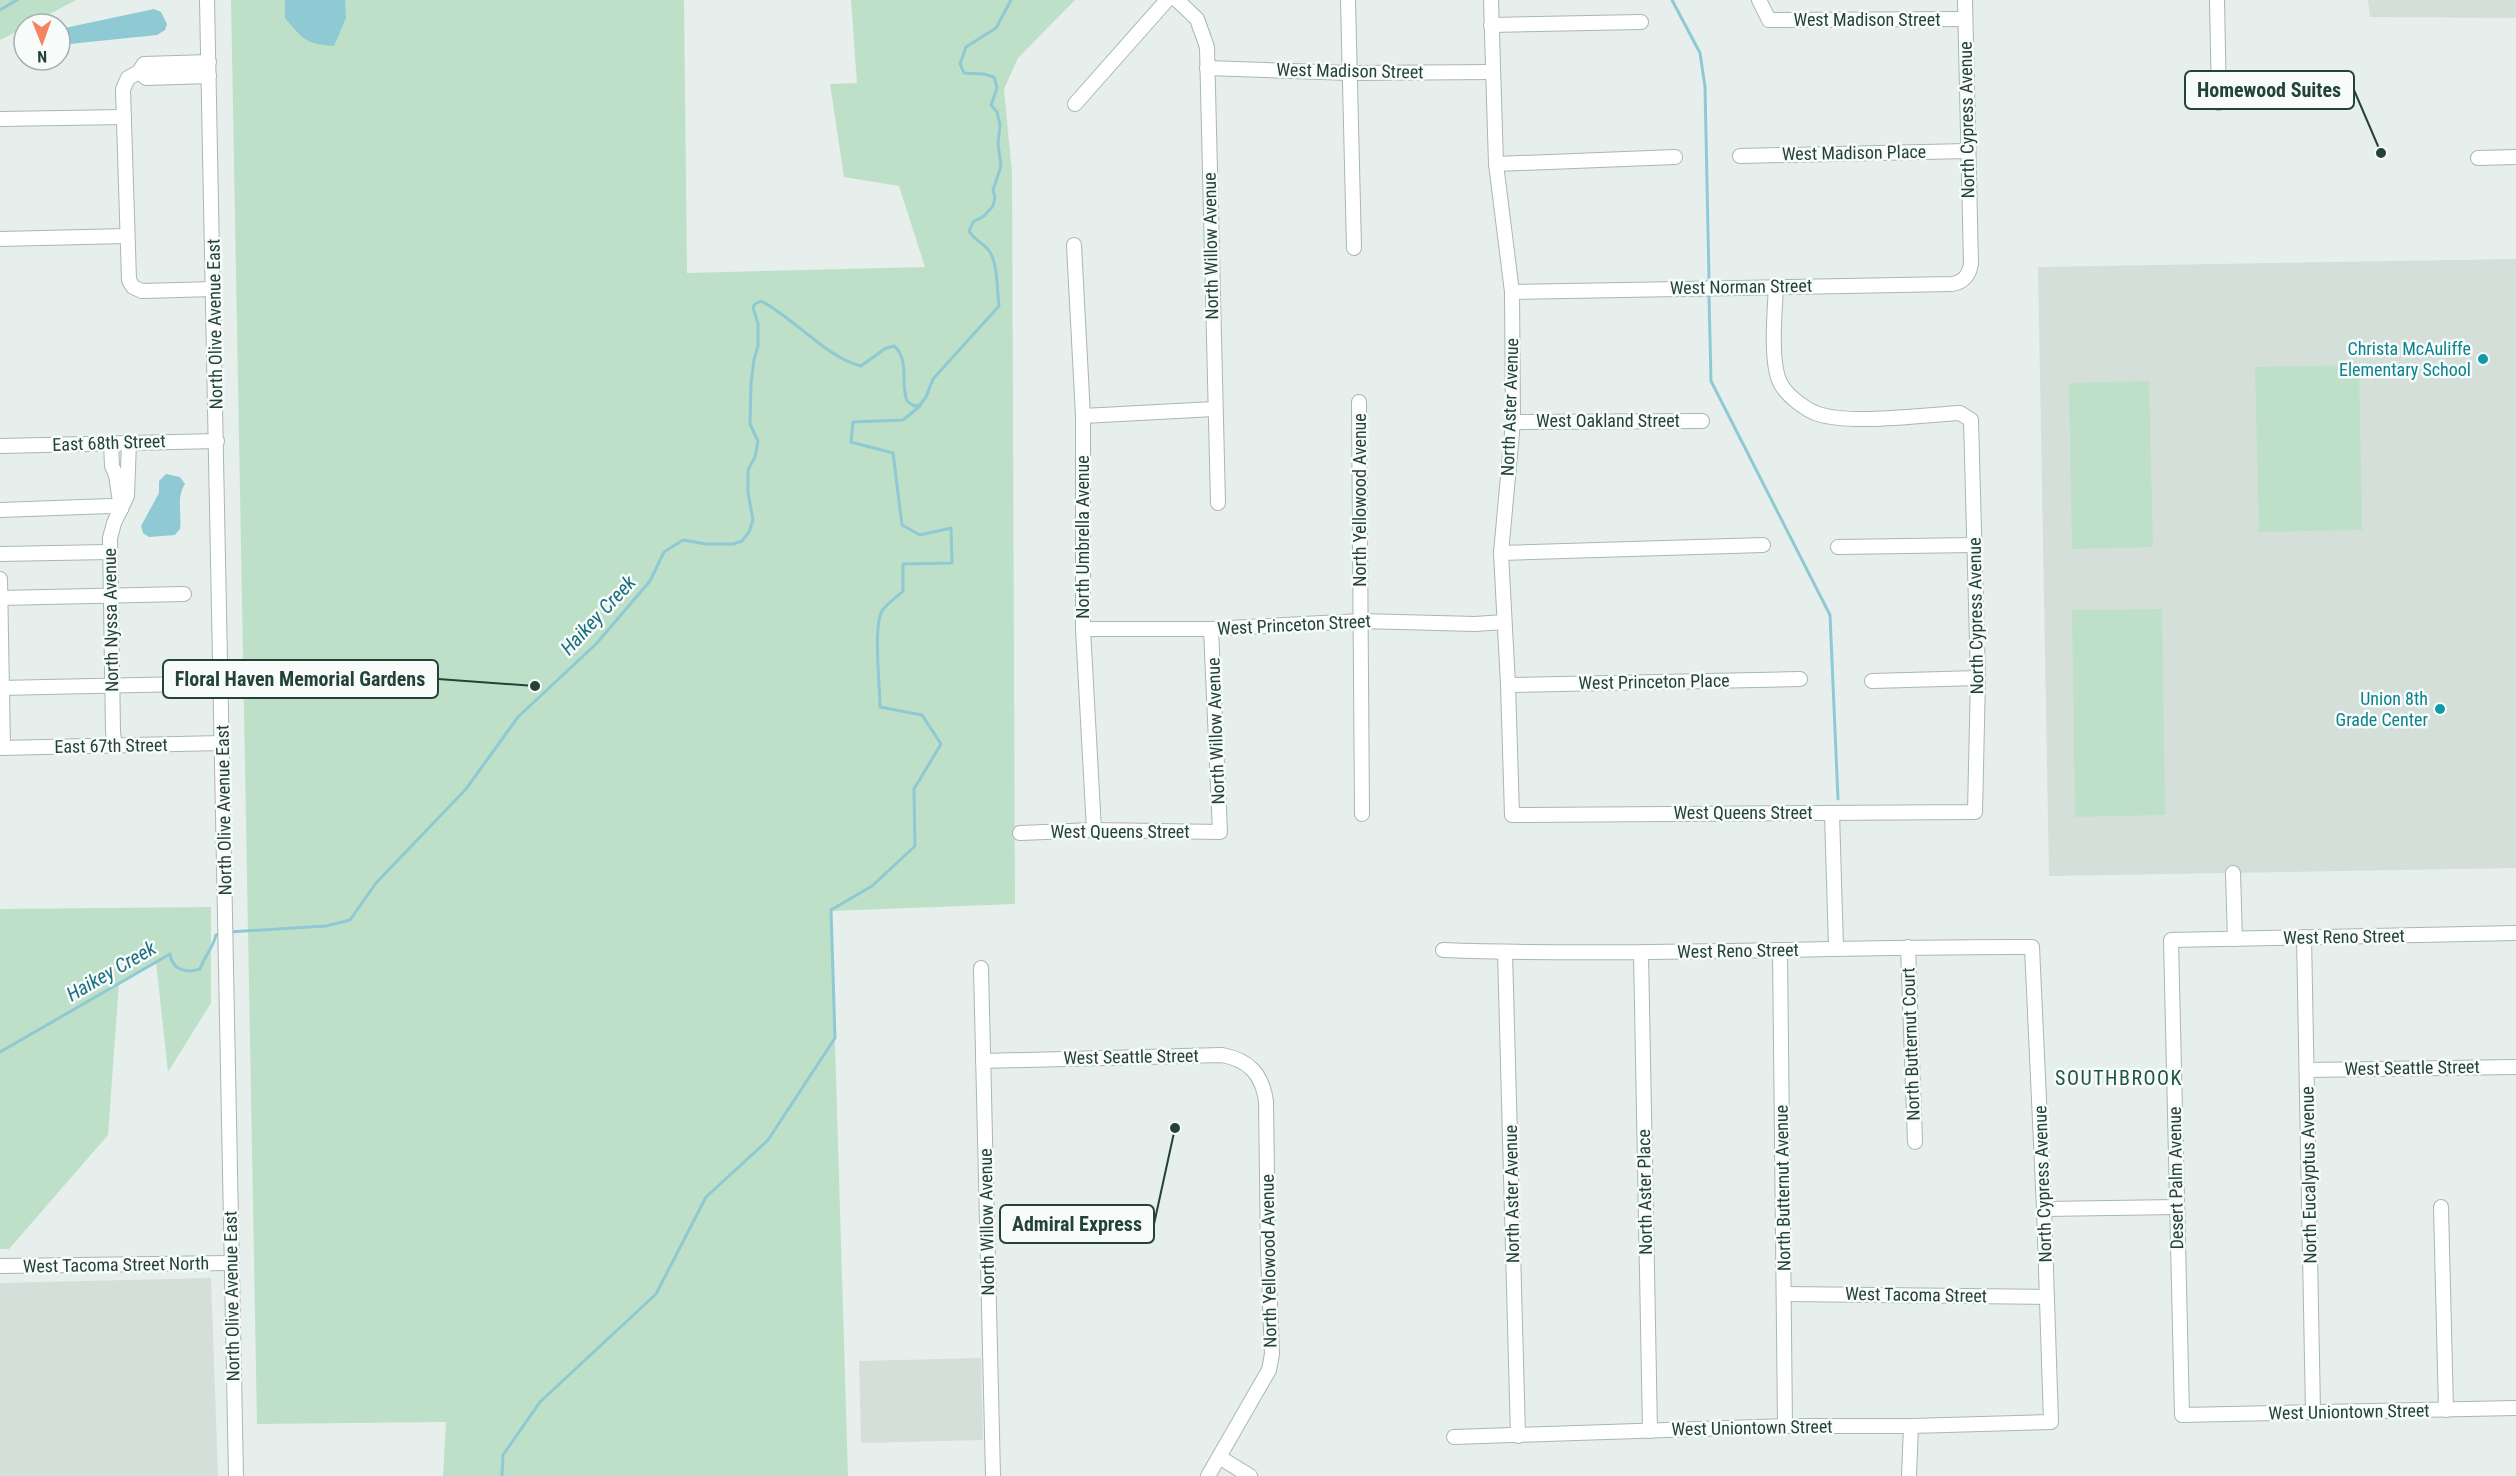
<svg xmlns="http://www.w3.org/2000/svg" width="2516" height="1476" viewBox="0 0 2516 1476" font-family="'Roboto Condensed',sans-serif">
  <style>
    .built { fill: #d4dfda }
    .green { fill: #bfe0c8 }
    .water { fill: #8ec9d4 }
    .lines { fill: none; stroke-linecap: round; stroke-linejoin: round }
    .stream { stroke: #8ec9d4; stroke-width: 3 }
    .minor-casing { stroke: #a8b8b2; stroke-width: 16 }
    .minor { stroke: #fff; stroke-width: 14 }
    .culture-dot { fill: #0f9aa8; stroke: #f7fbf9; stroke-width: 2 }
    .labels { text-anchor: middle; stroke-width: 5; stroke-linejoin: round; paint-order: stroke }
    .street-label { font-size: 18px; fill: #24423a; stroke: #f7fbf9 }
    .culture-label { font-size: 18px; fill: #0d838f; stroke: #f7fbf9; text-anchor: end }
    .water-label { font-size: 20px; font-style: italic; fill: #1c6f80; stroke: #f7fbf9 }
    .neighbourhood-label { font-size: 20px; letter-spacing: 1.5px; fill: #1f5548; stroke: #f7fbf9 }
    .leader { fill: none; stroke: #24423a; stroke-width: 2 }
    .callout-dot { fill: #24423a; stroke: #f7fbf9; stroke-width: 2 }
    .callout { fill: #f7fbf9; stroke: #24423a; stroke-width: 2 }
    .callout-label { font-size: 20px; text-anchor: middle; font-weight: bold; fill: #24423a }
  </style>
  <rect width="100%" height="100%" fill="#e6efeb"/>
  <g class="built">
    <path d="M2368 0H2516V18L2370 17Z"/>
    <path d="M2516 259V868L2049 876 2038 267Z"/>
    <path d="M211 1278 218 1476H0V1283Z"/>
    <path d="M981 1358 983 1440 861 1443 859 1361Z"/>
  </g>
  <g class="green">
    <path d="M0 0H76L31 24H24V28L0 40Z"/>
    <path d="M231 0H684L687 273 925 267 899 186 844 177 830 84 857 83 851 0H1075L1018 58 1004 89 1012 173 1015 904 831 911 848 1476H443L446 1422 257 1424Z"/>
    <path d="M2359 365 2362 530 2259 532 2255 367Z"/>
    <path d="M2149 381 2153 547 2072 549 2069 383Z"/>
    <path d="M2162 609 2165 815 2075 817 2072 610Z"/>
    <path d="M211 907V1003L168 1072 156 962 119 983 108 1135 9 1249H0V909Z"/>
  </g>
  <g class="water">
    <path d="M285 0H345L346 18 334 46C305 44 303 39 285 18Z"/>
    <path d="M154 9 161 12 167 24 165 30 157 35 60 45V29Z"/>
    <path d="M166 474 180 477 185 484C176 497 182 514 180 529L175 535 149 537 143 533 141 526 159 493V481Z"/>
  </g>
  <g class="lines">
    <g class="stream">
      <path d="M1672 0 1700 53 1705 87 1709 279"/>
      <path d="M0 10 17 0"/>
      <path d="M1709 296 1711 381 1830 615 1838 799"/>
      <path d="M229 932 326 926 350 920 376 883 466 789 518 717 596 644 650 581 664 552 683 540 706 544H733L742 541 749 532 753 520 748 493V470L755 457 758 441 750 424 751 383 754 360 758 346V324L753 307 755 304 761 301C793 317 828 359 861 366L886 348 894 346C910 359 900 384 907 401L914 406 920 405 926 397 933 379 999 306C997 290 998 266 990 252 985 244 974 240 969 231L973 222 984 216 993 206 995 197 993 190 1001 166 998 144 1000 125 997 112 991 105 997 88 994 77 984 74 964 73 960 64 966 47 996 28 1011 0"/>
      <path d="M0 1052 170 954C172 969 185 974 200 969 204 957 213 948 216 935L222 933"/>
      <path d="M502 1476 503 1455 540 1402 656 1294 706 1197 768 1140 835 1038 831 910 872 886 915 846 914 789 941 744 922 715 880 707C880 686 873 627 882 611 886 604 897 597 903 591V564L952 563 951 528 920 535 902 525 893 453 851 442 853 422 903 420 920 406"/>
    </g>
    <g class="minor-casing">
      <g id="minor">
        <path d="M207 0 236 1476"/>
        <path d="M1177 0 1197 19 1207 47 1218 503"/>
        <path d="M1348 0 1354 248"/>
        <path d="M1491 0 1496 164 1512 292 1513 422 1501 553 1508 685 1512 815 1975 812 1978 678 1971 420 1960 413C1922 415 1852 425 1818 414 1806 410 1789 397 1782 386 1769 367 1775 310 1776 286"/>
        <path d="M1759 0 1769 20 1965 19"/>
        <path d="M2217 0 2219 103"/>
        <path d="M1491 25 1641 22"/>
        <path d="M209 62 144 64 139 72 146 78 209 76"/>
        <path d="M1207 68 1350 73 1493 72"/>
        <path d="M139 72 128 78 123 89 129 280 133 287 142 291 214 289"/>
        <path d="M1075 104 1167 0"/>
        <path d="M0 119 124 117"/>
        <path d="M1740 156 1968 151"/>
        <path d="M2478 158 2516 157"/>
        <path d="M1496 164 1675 157"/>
        <path d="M0 239 127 236"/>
        <path d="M1074 245 1083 416V629L1094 830"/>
        <path d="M1512 292 1952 284C1963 282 1969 276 1971 264L1965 0"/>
        <path d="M1359 402 1362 814"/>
        <path d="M1083 416 1214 409"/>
        <path d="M1513 422 1702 421"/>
        <path d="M111 443 112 466 116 475 121 509"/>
        <path d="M0 446 217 441"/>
        <path d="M0 510 110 506 121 509"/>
        <path d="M1838 547 1974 545"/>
        <path d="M1501 553 1763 545"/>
        <path d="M0 554 109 552"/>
        <path d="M0 579 3 748"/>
        <path d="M0 598 184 594"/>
        <path d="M1083 629H1211L1361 621 1475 624 1504 622"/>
        <path d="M1872 681 1978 678"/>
        <path d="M1508 685 1800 679"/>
        <path d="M0 688 186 684"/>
        <path d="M115 746 113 732 110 538 114 523 127 496 129 442"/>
        <path d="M0 748 222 743"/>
        <path d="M1832 813 1836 948"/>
        <path d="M1020 833 1094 830 1220 832 1211 629"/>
        <path d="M2233 873 2235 939"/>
        <path d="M2516 933 2171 940 2182 1415 2516 1408"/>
        <path d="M2304 937 2313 1412"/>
        <path d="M1908 947 1915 1142"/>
        <path d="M1443 950C1640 957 1836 946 2032 947L2044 1209 2051 1422 1911 1426H1785L1454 1437"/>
        <path d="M1780 950 1785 1426"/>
        <path d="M1505 952 1518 1436"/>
        <path d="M1641 953 1650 1431"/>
        <path d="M981 968 993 1476"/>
        <path d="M983 1061 1222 1055C1249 1060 1262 1074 1266 1101L1268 1254 1272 1354 1269 1370 1208 1476"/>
        <path d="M2307 1070 2516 1067"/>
        <path d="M2441 1207 2446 1410"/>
        <path d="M2044 1209 2177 1207"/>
        <path d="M0 1266 231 1263"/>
        <path d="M1784 1294 2047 1297"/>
        <path d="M1219 1457 1250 1476"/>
        <path d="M1909 1476 1911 1426"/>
      </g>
    </g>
    <use href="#minor" class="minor"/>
  </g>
  <g class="culture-dot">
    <circle cx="2483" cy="359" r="6"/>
    <circle cx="2440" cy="709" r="6"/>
  </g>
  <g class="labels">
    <g class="street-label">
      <text x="1867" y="26">West Madison Street</text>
      <text transform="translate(1350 71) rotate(1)" y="6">West Madison Street</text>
      <text transform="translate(1967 120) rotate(-91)" y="6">North Cypress Avenue</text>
      <text transform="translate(1854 153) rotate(-1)" y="6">West Madison Place</text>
      <text transform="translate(1211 246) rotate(-91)" y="6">North Willow Avenue</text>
      <text transform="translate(1741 287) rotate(-1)" y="6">West Norman Street</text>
      <text transform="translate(215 324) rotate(-91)" y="6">North Olive Avenue East</text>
      <text transform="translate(1510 407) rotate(-88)" y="6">North Aster Avenue</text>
      <text x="1608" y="427">West Oakland Street</text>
      <text transform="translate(109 443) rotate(-2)" y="6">East 68th Street</text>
      <text transform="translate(1360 500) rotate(-90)" y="6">North Yellowood Avenue</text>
      <text transform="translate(1083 537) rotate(-90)" y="6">North Umbrella Avenue</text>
      <text transform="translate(1976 616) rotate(-91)" y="6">North Cypress Avenue</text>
      <text transform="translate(111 620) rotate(-91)" y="6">North Nyssa Avenue</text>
      <text transform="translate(1294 625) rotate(-3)" y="6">West Princeton Street</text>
      <text transform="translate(1654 682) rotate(-1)" y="6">West Princeton Place</text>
      <text transform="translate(1216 731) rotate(-92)" y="6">North Willow Avenue</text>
      <text transform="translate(111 746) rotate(-1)" y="6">East 67th Street</text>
      <text transform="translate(224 810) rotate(-91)" y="6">North Olive Avenue East</text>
      <text x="1743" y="819">West Queens Street</text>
      <text x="1120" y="838">West Queens Street</text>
      <text transform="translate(2344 937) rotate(-1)" y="6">West Reno Street</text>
      <text transform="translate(1738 951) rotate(-1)" y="6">West Reno Street</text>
      <text transform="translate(1911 1044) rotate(-92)" y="6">North Butternut Court</text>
      <text transform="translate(1131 1057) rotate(-1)" y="6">West Seattle Street</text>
      <text transform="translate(2412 1068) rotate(-1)" y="6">West Seattle Street</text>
      <text transform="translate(2309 1175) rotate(-91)" y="6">North Eucalyptus Avenue</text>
      <text transform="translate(2176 1178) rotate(-91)" y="6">Desert Palm Avenue</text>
      <text transform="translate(2043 1184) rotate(-92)" y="6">North Cypress Avenue</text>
      <text transform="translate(1783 1188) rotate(-91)" y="6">North Butternut Avenue</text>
      <text transform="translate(1645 1192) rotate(-91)" y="6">North Aster Place</text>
      <text transform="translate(1512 1194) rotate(-91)" y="6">North Aster Avenue</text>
      <text transform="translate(987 1222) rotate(-91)" y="6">North Willow Avenue</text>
      <text transform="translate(1269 1261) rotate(-91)" y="6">North Yellowood Avenue</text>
      <text transform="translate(116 1265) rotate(-1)" y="6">West Tacoma Street North</text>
      <text transform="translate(1916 1295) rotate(1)" y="6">West Tacoma Street</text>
      <text transform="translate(232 1296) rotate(-91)" y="6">North Olive Avenue East</text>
      <text transform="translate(2349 1412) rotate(-1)" y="6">West Uniontown Street</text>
      <text transform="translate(1752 1428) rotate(-1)" y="6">West Uniontown Street</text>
    </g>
    <g class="culture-label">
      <text x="2471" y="355">Christa McAuliffe<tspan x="2471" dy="21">Elementary School</tspan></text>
      <text x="2428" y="705">Union 8th<tspan x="2428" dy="21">Grade Center</tspan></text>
    </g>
    <g class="water-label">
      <text transform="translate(598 615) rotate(-47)" y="7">Haikey Creek</text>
      <text transform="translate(111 971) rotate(-30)" y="7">Haikey Creek</text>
    </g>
    <g class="neighbourhood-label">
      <text x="2119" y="1085">SOUTHBROOK</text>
    </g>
  </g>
  <path class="leader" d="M2381 153L2354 90M535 686L438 679M1175 1128L1154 1224"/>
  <g class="callout-dot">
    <circle cx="2381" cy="153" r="6"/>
    <circle cx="535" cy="686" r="6"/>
    <circle cx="1175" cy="1128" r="6"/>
  </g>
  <g class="callout">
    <rect x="2185" y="71" width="169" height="38" rx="6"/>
    <rect x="163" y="660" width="275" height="38" rx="6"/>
    <rect x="1000" y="1205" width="154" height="38" rx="6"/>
  </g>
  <g class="callout-label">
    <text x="2269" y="97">Homewood Suites</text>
    <text x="300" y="686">Floral Haven Memorial Gardens</text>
    <text x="1077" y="1231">Admiral Express</text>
  </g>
  <g transform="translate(42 42) rotate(179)"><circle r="28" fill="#f7fbf9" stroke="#a3b1ad" stroke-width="1.5"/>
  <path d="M0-4.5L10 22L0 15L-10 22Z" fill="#f4845f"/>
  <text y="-9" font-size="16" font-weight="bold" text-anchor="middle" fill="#24423a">N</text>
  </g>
</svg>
